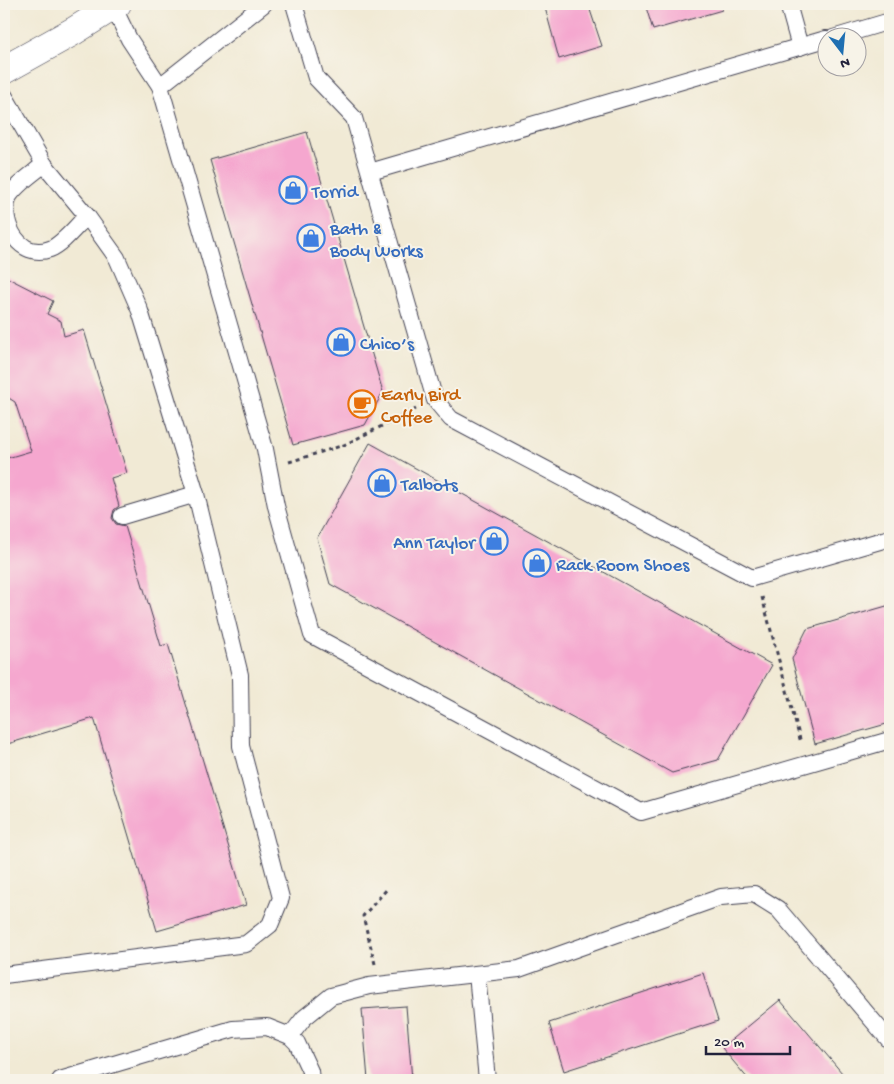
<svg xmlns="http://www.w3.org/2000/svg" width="894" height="1084" viewBox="0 0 894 1084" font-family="'Gochi Hand',sans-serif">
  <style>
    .building { fill: #f5a7cf }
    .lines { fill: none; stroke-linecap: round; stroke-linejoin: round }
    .service-casing { stroke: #414052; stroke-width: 18 }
    .tertiary-casing { stroke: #414052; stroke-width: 29 }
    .path { stroke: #414052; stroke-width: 3; stroke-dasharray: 4 4; stroke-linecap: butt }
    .service { stroke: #fff; stroke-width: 16 }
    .tertiary { stroke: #fff; stroke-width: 28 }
    .labels { text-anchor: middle; stroke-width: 4; stroke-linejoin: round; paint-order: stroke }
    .shop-label { font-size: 19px; fill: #366cbe; stroke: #f7f3e8; text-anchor: start }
    .food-label { font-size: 19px; fill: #c56008; stroke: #f7f3e8; text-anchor: start }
  </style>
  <rect width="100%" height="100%" fill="#f7f3e8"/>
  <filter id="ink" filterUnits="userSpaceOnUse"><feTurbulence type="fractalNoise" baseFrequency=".02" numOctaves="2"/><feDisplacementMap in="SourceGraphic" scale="10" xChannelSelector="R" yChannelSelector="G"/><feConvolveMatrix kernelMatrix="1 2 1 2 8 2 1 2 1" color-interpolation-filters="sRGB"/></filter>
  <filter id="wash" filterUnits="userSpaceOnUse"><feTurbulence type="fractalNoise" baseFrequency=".0096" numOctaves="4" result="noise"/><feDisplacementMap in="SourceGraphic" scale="20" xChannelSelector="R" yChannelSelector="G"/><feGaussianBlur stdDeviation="1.12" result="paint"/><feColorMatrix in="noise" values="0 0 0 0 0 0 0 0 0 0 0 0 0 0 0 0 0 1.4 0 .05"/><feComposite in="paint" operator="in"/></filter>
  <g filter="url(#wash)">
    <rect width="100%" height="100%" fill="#f1ead5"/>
    <g id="blocks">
      <g class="building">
        <path d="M544 4H588L602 46 559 59Z"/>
        <path d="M645 4H721L722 10 653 30Z"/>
        <path d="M307 132 383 392 365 425 293 445 210 160Z"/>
        <path d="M4 276 53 301 47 314 61 321 64 336 84 330 127 473 111 478 119 506 114 510 112 518 116 524 125 526 161 646 168 644 246 905 157 931 94 718 4 745V459L31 451 15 402 4 395Z"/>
        <path d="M370 443 772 665 718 760 672 773 330 584 317 538Z"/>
        <path d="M890 605V723L815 744 792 659 807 629Z"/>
        <path d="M703 973 718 1021 564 1071 549 1023Z"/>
        <path d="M780 1000 848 1080H749L722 1048Z"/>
        <path d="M406 1006 412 1080H368L362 1009Z"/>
      </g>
    </g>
  </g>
  <g filter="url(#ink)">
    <use href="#blocks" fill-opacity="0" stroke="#414052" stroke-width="1"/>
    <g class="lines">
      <g class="service-casing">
        <g id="service">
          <path d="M112 4 129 39 160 86 265 449 276 506 312 635 641 812 890 740"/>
          <path d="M294 4 316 78 354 118 435 400 451 419 752 578 890 538"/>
          <path d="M788 4 800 47"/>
          <path d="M833 38 890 21"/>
          <path d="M160 86 264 4"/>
          <path d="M4 95 44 164 87 216 117 258 140 311 196 494 240 675 241 746 281 898 270 925 246 944 4 975"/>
          <path d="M44 164C33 174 15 185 8 198 0 224 20 260 50 249 63 244 77 225 87 216"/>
          <path d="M370 172 826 39"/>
          <path d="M122 516 196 494"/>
          <path d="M477 974 487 1080"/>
          <path d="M290 1036 304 1018 331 996 369 986 519 969 721 897 754 894 778 909 890 1041"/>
          <path d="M60 1080 233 1029 267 1027 290 1036 297 1043 310 1071 311 1080"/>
        </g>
      </g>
      <g class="tertiary-casing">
        <path id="tertiary" d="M4 70 74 31 117 4"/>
      </g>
      <g class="path">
        <path d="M289 462 344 445 416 409"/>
        <path d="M762 597 801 743"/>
        <path d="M375 964 363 916 387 889"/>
      </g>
      <use href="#service" class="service"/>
      <use href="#tertiary" class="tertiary"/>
    </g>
  </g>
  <defs>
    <g id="shop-ring" transform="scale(1.4375)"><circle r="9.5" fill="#f7f3e8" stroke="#3f7fe0" stroke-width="1.5"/><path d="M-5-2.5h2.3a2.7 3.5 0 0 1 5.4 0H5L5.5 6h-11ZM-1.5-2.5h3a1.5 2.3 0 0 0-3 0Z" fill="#3f7fe0"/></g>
    <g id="cafe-ring" transform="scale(1.4375)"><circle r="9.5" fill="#f7f3e8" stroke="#e8710a" stroke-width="1.5"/><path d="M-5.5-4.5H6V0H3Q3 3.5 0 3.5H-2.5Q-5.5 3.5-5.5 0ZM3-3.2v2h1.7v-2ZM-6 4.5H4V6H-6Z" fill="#e8710a"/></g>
  </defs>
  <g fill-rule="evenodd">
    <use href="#shop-ring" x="293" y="190"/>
    <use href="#shop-ring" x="311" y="238"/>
    <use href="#shop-ring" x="341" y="342"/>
    <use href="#cafe-ring" x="362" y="404"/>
    <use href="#shop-ring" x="382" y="483"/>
    <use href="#shop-ring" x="494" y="541"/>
    <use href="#shop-ring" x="537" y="563"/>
  </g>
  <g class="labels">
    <g class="shop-label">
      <text x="312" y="197">Torrid</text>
      <text x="330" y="234">Bath &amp;<tspan x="330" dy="22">Body Works</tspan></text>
      <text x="360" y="349">Chico’s</text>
      <text x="401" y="490">Talbots</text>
      <text x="475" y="548" text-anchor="end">Ann Taylor</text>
      <text x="556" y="570">Rack Room Shoes</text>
    </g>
    <g class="food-label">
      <text x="381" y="400">Early Bird<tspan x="381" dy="22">Coffee</tspan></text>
    </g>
  </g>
  <rect width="894" height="1084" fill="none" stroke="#f7f3e8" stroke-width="20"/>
  <g transform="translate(842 52) rotate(164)"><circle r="24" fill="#f7f3e8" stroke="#a29fa3"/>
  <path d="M0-4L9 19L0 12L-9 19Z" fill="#1f6fb2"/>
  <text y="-8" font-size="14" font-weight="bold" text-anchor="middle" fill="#22223b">N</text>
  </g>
  <path d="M706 1046v8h84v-8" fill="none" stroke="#22223b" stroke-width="2.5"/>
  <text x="714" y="1046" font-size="15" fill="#22223b" stroke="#f7f3e8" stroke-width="4" paint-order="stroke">20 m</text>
</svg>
